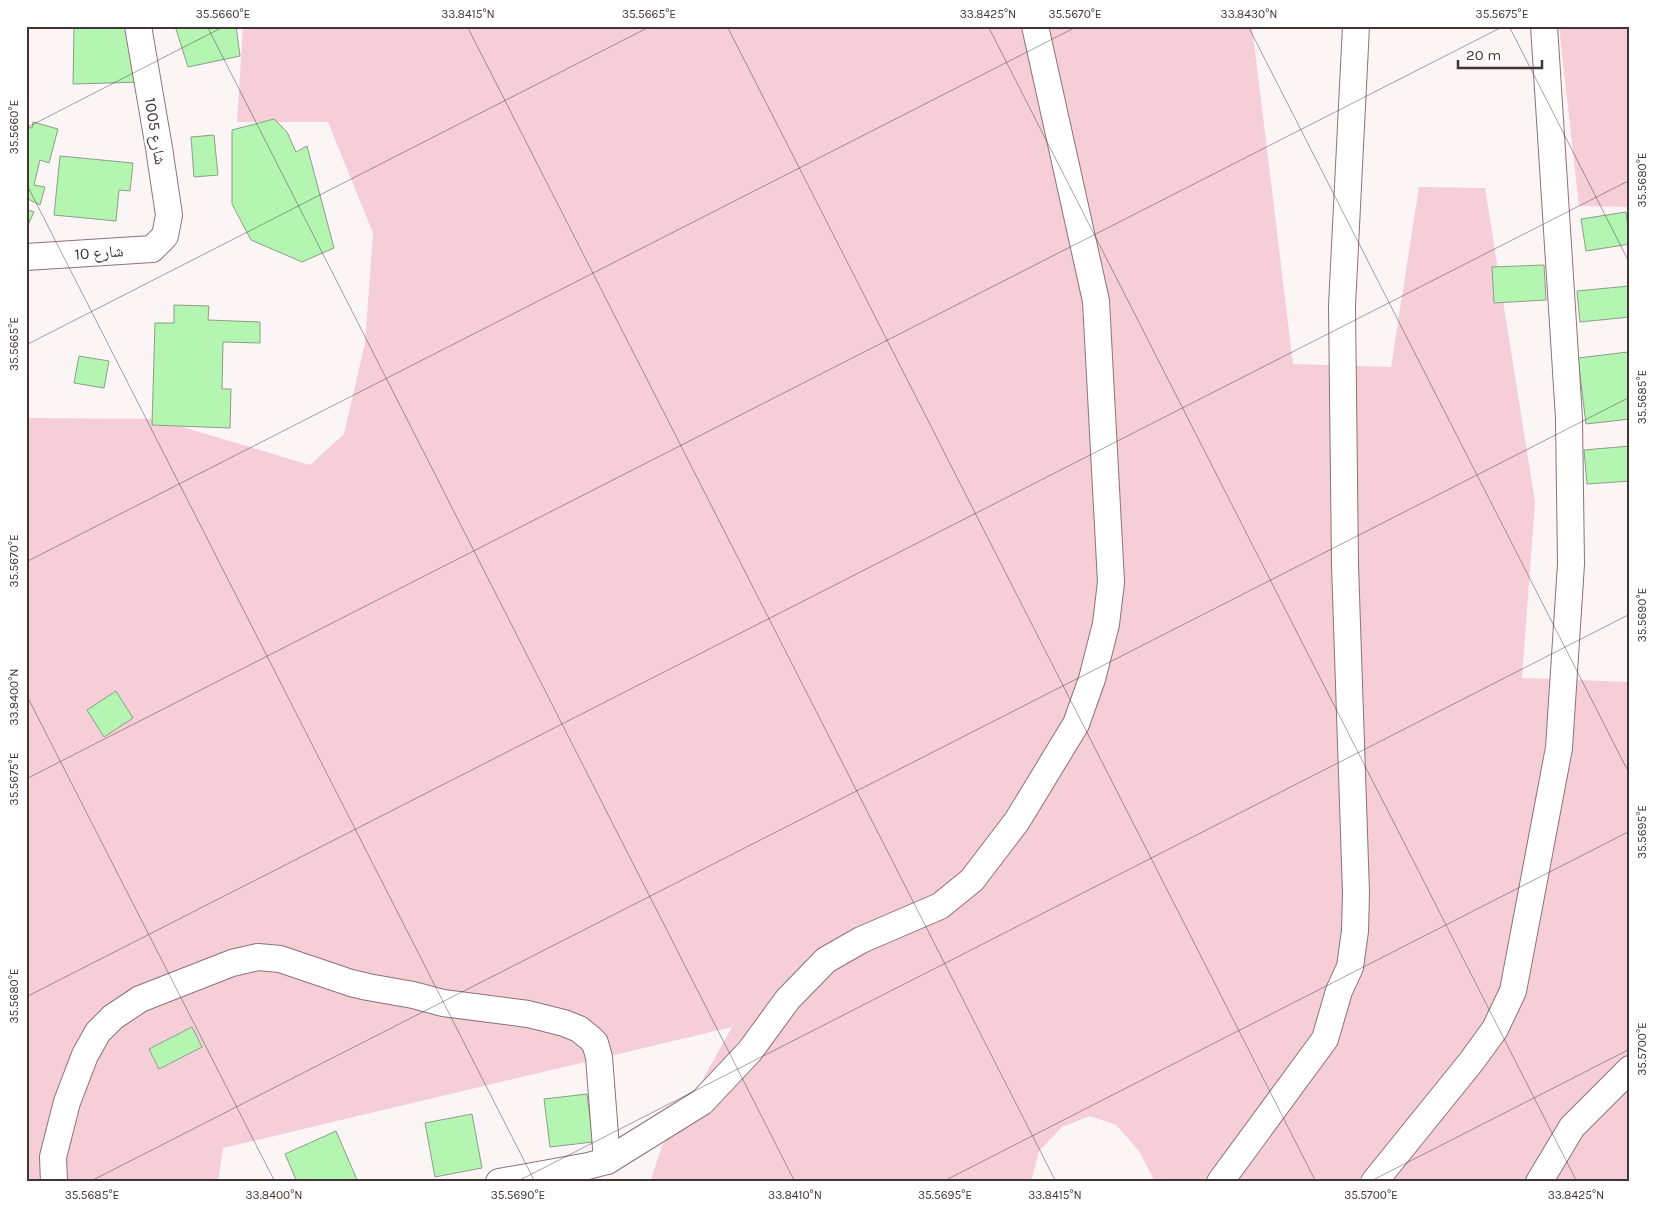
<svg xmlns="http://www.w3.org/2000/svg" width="1656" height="1208" viewBox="0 0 1656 1208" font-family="Karla,'Noto Naskh Arabic',sans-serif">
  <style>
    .green { fill: #f5ced7 }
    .building { fill: #b4f5b2; stroke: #8b9f8a }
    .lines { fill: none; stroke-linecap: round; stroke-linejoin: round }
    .street-casing { stroke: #8f7178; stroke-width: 28 }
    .street { stroke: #fff; stroke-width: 26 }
    .ticks { fill: none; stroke: #413437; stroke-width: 1; stroke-opacity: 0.45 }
    .labels { text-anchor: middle; stroke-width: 5; stroke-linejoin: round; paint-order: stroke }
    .street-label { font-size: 16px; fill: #413437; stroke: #fff }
    .neatline { fill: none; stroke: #413437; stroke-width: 2 }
    .ticks-label { font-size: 12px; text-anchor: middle; fill: #413437 }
  </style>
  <rect width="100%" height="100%" fill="#fcf5f6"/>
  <g class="green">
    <path d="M243 26H1252L1293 364 1391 367 1419 187 1485 188 1535 502 1522 678 1630 682V1182H1155L1139 1151 1116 1125 1090 1116 1062 1127 1039 1151 1031 1182H650L662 1146 685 1111 732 1027 223 1148 218 1182H26V418L156 419 310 465 344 434 365 343 373 233 328 122H237Z"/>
    <path d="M1559 26H1630V207L1579 206Z"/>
  </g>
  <g class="building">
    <path d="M74 26H133L142 82 73 84Z"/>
    <path d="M236 26 240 56 188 67 175 26Z"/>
    <path d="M274 119 287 132 296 152 307 146 334 248 302 262 251 240 232 204V130Z"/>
    <path d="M33 122 58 129 49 163 40 160 34 185 45 187 40 205 26 198V127L32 128Z"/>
    <path d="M214 135 218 175 194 177 191 137Z"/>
    <path d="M60 156 133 163 130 191 119 190 116 221 54 215Z"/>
    <path d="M26 209 34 212 26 229Z"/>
    <path d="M1626 212 1630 244 1586 251 1581 219Z"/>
    <path d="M1544 265 1546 300 1494 303 1492 267Z"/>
    <path d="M1629 286 1630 317 1580 322 1577 291Z"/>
    <path d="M174 305 209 306 208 320 260 322V343L223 342 222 389H231L230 428 152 425 155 323H174Z"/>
    <path d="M1628 352 1630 419 1586 424 1578 358Z"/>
    <path d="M79 356 109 361 104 388 74 383Z"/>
    <path d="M1630 446V481L1587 484 1584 450Z"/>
    <path d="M116 691 133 718 104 737 87 710Z"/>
    <path d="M192 1027 202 1047 159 1069 149 1049Z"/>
    <path d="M587 1094 593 1142 550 1147 544 1099Z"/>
    <path d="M472 1114 482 1168 435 1177 425 1123Z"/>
    <path d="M336 1131 358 1182H297L285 1154Z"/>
  </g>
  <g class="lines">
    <g class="street-casing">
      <g id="street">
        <path d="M26 257 152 249 165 236 169 215 159 148 138 26"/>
        <path d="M54 1182 53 1157 67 1102 85 1055 98 1032 113 1017 140 999 232 963 258 957 280 959 351 983 368 987 413 995 443 1003 528 1014 564 1023 579 1029 590 1038 595 1043 599 1057 607 1161"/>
        <path d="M499 1182 588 1166 607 1161 702 1102 750 1051 788 999 826 960 861 940 940 906 972 880 1017 821 1076 724 1092 679 1106 624 1111 582 1096 301 1035 26"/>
        <path d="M1220 1182 1325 1039 1339 991 1350 967 1355 931 1356 893 1345 565 1342 306 1356 26"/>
        <path d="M1374 1182 1471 1062 1495 1029 1513 991 1559 748 1571 564 1569 418 1544 26"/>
        <path d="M1539 1182 1572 1127 1630 1069"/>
      </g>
    </g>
    <use href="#street" class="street"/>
  </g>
  <path class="ticks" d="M207 26 795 1182M467 26 1056 1182M727 26 1316 1182M988 26 1577 1182M1248 26 1630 775M1509 26 1630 264M26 128 225 26M26 183 535 1182M26 345 651 26M26 562 1078 26M26 694 275 1182M26 779 1504 26M26 997 1630 180M89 1182 1630 397M516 1182 1630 614M942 1182 1630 831M1369 1182 1630 1049"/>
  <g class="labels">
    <g class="street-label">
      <text transform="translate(156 131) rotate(81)" y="6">شارع 1005</text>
      <text transform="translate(99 252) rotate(-4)" y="6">شارع 10</text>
    </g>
  </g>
  <rect width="1656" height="1208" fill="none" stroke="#ffffff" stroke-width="55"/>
  <path d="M1458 60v8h84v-8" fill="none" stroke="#413437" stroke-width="2.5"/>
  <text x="1466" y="60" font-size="15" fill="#413437" stroke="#ffffff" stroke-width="4" paint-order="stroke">20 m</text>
  <rect x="28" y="28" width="1600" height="1152" class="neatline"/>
  <g class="ticks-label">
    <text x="223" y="18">35.5660°E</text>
    <text x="468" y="18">33.8415°N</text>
    <text x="649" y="18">35.5665°E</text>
    <text x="988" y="18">33.8425°N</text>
    <text x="1075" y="18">35.5670°E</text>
    <text x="1249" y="18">33.8430°N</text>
    <text x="1502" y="18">35.5675°E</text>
    <text transform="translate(14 127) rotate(-90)" y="4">35.5660°E</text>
    <text transform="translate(1642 180) rotate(-90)" y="4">35.5680°E</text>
    <text transform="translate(14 344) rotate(-90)" y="4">35.5665°E</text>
    <text transform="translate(1642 397) rotate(-90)" y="4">35.5685°E</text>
    <text transform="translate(14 561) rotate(-90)" y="4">35.5670°E</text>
    <text transform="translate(1642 615) rotate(-90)" y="4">35.5690°E</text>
    <text transform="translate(14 697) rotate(-90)" y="4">33.8400°N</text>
    <text transform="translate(14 779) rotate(-90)" y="4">35.5675°E</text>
    <text transform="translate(1642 832) rotate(-90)" y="4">35.5695°E</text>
    <text transform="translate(14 996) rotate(-90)" y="4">35.5680°E</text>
    <text transform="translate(1642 1049) rotate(-90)" y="4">35.5700°E</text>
    <text x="92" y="1199">35.5685°E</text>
    <text x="274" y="1199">33.8400°N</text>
    <text x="518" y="1199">35.5690°E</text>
    <text x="795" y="1199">33.8410°N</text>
    <text x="945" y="1199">35.5695°E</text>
    <text x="1055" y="1199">33.8415°N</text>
    <text x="1371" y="1199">35.5700°E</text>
    <text x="1576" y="1199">33.8425°N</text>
  </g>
</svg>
